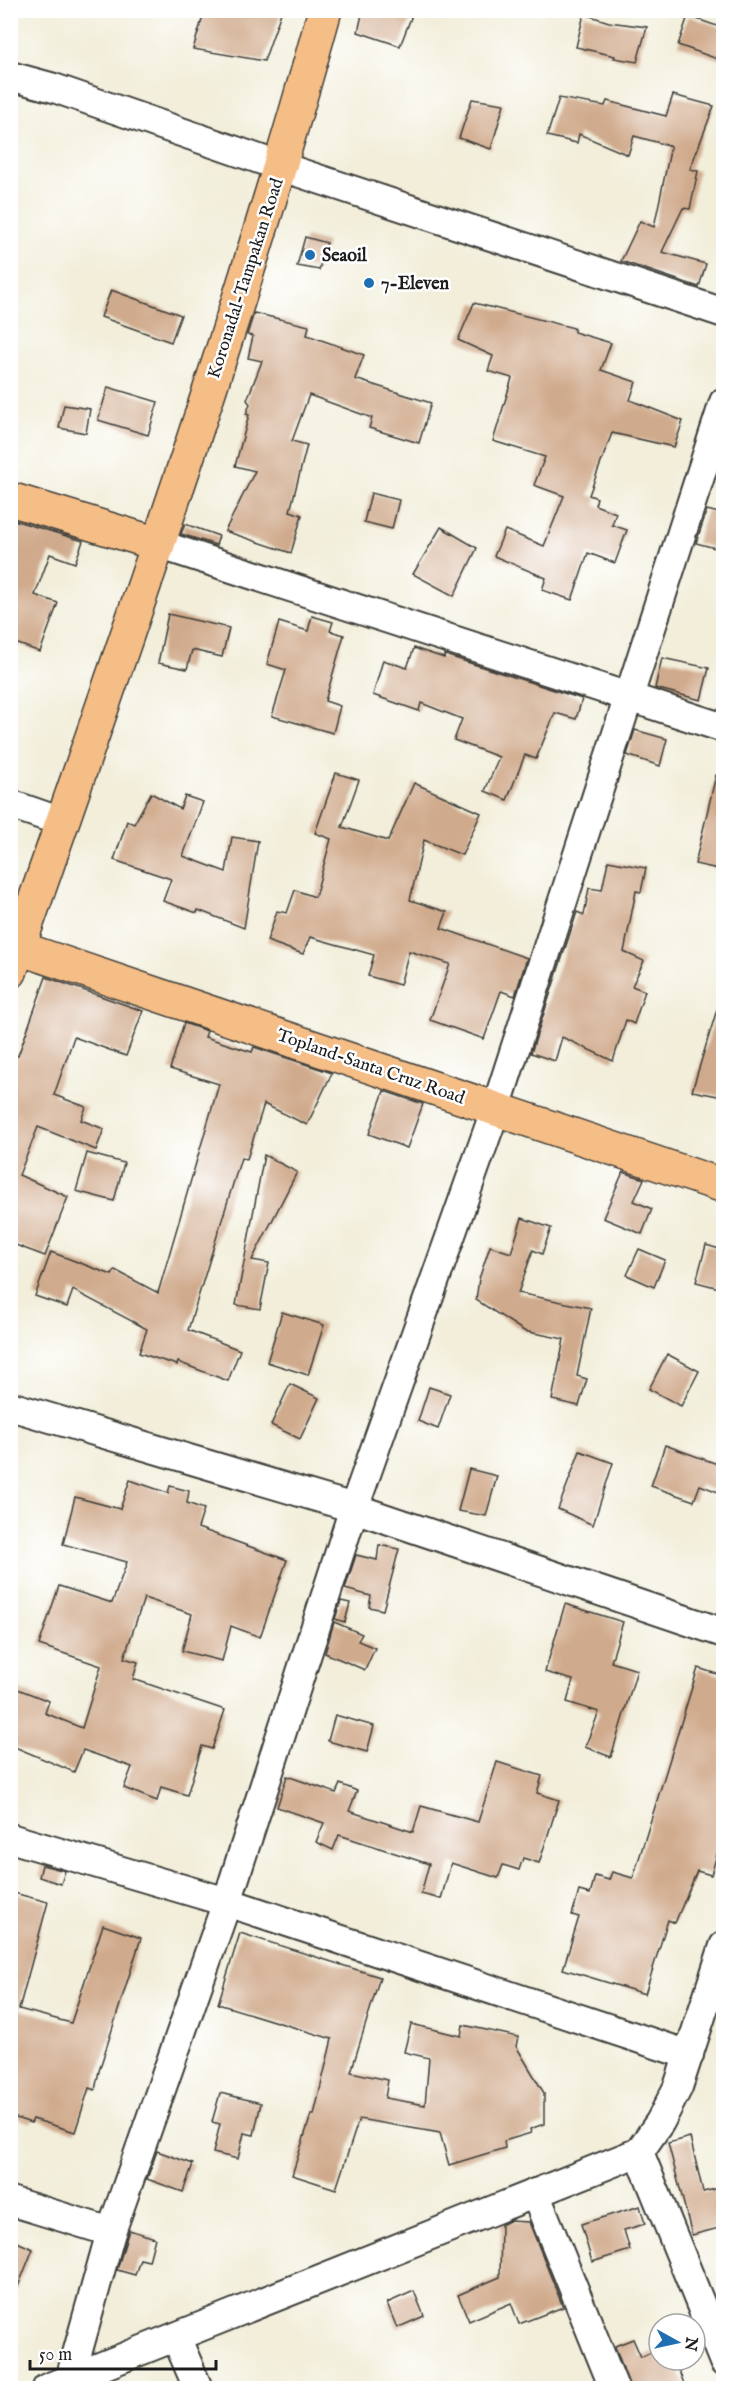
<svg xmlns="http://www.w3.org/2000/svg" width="734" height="2399" viewBox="0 0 734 2399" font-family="'IM FELL English',serif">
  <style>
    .building { fill: #d0aa8c }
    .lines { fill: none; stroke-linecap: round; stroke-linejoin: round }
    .minor-casing { stroke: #3c3c38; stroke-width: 32 }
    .major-casing { stroke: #3c3c38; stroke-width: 36 }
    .minor { stroke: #fff; stroke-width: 28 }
    .major { stroke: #f6be87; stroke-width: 33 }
    .poi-dot { fill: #1f6fb2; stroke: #fff; stroke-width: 2 }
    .labels { text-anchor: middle; stroke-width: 5; stroke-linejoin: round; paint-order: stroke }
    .poi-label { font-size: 18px; font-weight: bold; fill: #1c1c1c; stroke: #fff; text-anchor: start }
    .street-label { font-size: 18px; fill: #1c1c1c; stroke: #fff }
  </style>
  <rect width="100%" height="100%" fill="#fff"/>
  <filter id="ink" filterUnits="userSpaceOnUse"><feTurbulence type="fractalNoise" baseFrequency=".0167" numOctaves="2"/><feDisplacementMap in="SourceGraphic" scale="12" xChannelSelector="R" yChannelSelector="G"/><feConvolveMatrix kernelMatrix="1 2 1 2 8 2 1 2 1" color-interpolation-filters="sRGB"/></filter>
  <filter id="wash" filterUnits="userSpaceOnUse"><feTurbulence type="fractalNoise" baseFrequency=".008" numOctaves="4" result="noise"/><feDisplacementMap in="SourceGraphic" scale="24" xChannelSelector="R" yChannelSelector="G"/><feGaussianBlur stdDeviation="1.35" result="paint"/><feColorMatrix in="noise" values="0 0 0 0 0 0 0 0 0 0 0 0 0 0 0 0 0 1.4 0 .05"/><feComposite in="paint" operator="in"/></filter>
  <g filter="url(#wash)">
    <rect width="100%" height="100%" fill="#f2eeda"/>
    <g id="blocks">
      <g class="building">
        <path d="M205 10H282L264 61 193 49Z"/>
        <path d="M363 10H414L400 46 358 32Z"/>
        <path d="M584 14 609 22 647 27 637 62 614 58 615 56 576 47Z"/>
        <path d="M688 16 723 28V61L678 45Z"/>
        <path d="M673 95 714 106 690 169 698 171 690 209 683 208 662 252 706 264 699 287 621 261 640 221 654 227 671 146 634 136 628 155 579 134 577 143 547 136 559 98 605 106 607 101 666 116Z"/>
        <path d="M472 99 504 104 491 149 459 138Z"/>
        <path d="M305 237 327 243 319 270 297 266Z"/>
        <path d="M111 290 181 315 171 342 101 317Z"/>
        <path d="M474 303 574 328V332L611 343 601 370 636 382 630 400 683 421 674 447 612 433 589 495 597 498 595 505 616 513 612 525 627 530 615 563 588 553 572 600 542 590 546 578 494 556 505 530 544 546 564 496 534 485 545 457 493 441 512 378 488 371 493 356 458 340Z"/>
        <path d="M254 313 309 326 307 335 364 355 355 379 431 403 419 443 369 428 372 418 309 395 292 441 307 445 290 511 302 515 291 553 225 531 255 471 235 466 249 415 246 414 250 404 247 400 262 361 248 358 253 336 247 335Z"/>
        <path d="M108 387 158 402 148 435 98 420Z"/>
        <path d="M64 405 90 409 86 433 59 428Z"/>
        <path d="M371 493 399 500 392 529 364 522Z"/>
        <path d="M707 510 723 514V550L696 543Z"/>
        <path d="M10 519 83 541 75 563 50 554 35 595 58 603 40 652 10 641Z"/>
        <path d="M185 524 219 536 216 545 181 534Z"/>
        <path d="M441 527 477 548 454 596 413 574Z"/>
        <path d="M168 614 229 628 222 657 192 650 187 669 158 663Z"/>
        <path d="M312 616 333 622 330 631 344 635 325 701 340 706 333 733 272 716 286 670 267 664 279 622 308 631Z"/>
        <path d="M414 648 444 658 445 655 582 699 576 719 555 713 536 759 525 755 507 800 485 791 499 757 454 740 462 719 421 703 419 711 373 695 383 660 407 668Z"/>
        <path d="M662 658 709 668 701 700 655 688Z"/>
        <path d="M635 730 667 739 660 766 627 755Z"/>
        <path d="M336 773 359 780 342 827 388 841 414 783 481 813 462 855 424 840 410 900 447 912 441 928 527 958 515 996 501 991 484 1039 430 1020 450 964 409 951 400 985 368 976 374 955 310 937 303 954 267 941 277 911 287 913 295 890 315 897 331 839 315 833Z"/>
        <path d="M716 775 723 776V870L695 864Z"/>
        <path d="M151 793 180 809 185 796 203 802 183 856 226 872 232 837 258 841 244 928 198 910 197 913 163 901 171 879 114 860 127 821 134 824Z"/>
        <path d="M608 861 646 868 641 892 636 891 624 952 644 961 632 986 645 991 634 1024 626 1020 613 1061 562 1037 555 1061 531 1053 577 912 584 915 589 888 602 890Z"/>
        <path d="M46 977 143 1011 126 1056 74 1037 54 1095 86 1107 81 1120 104 1129 96 1150 38 1127 19 1175 68 1197 45 1256 10 1243V1053L18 1056Z"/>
        <path d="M719 1003 723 1004V1097L692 1091Z"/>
        <path d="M184 1023 207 1031 205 1037 252 1052 254 1047 332 1073 307 1125 264 1104 247 1159 241 1158 188 1330 240 1350 228 1381 178 1362 177 1365 139 1353 147 1329 73 1290 67 1307 35 1296 51 1252 112 1275 115 1270 158 1293 219 1084 170 1069Z"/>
        <path d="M384 1091 423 1104 407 1148 369 1134Z"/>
        <path d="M87 1153 124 1163 114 1201 76 1191Z"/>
        <path d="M264 1155 297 1172 252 1260 269 1263 260 1309 236 1305Z"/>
        <path d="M623 1172 644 1179 634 1201 652 1209 642 1234 603 1218Z"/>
        <path d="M522 1218 551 1228 542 1254 533 1250 518 1293 591 1308 577 1376 587 1379 579 1406 552 1400 564 1339 524 1331 476 1300 479 1279 490 1246 511 1253Z"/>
        <path d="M706 1245 723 1250V1289L696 1282Z"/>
        <path d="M639 1249 665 1260 654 1287 627 1275Z"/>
        <path d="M282 1312 324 1325 308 1375 267 1362Z"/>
        <path d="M667 1354 699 1371 681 1406 649 1389Z"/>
        <path d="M290 1384 319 1398 300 1439 271 1425Z"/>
        <path d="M429 1387 450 1394 438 1429 418 1421Z"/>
        <path d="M665 1445 723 1466V1494L700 1485 694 1501 651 1486Z"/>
        <path d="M580 1451 613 1463 593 1525 558 1509Z"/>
        <path d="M469 1469 497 1476 486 1516 458 1511Z"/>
        <path d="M130 1480 168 1493 170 1486 189 1491 187 1503 204 1509 198 1528 287 1560 260 1637 231 1626 222 1661 182 1651 192 1614 144 1598 124 1658 138 1662 133 1679 225 1710 212 1749 202 1746 187 1795 161 1787 157 1801 124 1788 132 1767 83 1750 74 1772 10 1745V1686L49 1701 45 1713 82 1728 101 1666 39 1645 59 1586 112 1603 127 1562 63 1544 75 1497 120 1509Z"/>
        <path d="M379 1545 399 1549 383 1610 369 1607 371 1596 345 1589 356 1555 377 1560Z"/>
        <path d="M341 1601 350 1603 345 1622 335 1619Z"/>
        <path d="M565 1604 623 1622 611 1662 637 1670 611 1757 585 1747 599 1712 567 1702 573 1680 545 1672Z"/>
        <path d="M334 1622 362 1634 358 1641 375 1648 365 1670 325 1653Z"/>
        <path d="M698 1668 723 1676V1834L711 1875 697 1871 675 1923 668 1920 645 1994 563 1969 579 1917 572 1915 579 1891 590 1894 595 1876 609 1880 612 1872 633 1878Z"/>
        <path d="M335 1715 374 1726 367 1752 328 1741Z"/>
        <path d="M497 1762 542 1776 537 1793 559 1800 539 1863 523 1858 519 1870 503 1865 498 1878 451 1863 441 1899 421 1894 429 1864 339 1835 333 1850 316 1842 324 1823 277 1807 287 1776 336 1793 340 1784 357 1791 349 1811 413 1832 421 1806 478 1822Z"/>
        <path d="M42 1865 65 1871 61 1884 39 1877Z"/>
        <path d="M10 1892 48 1902 19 2009 71 2023 103 1925 141 1938 99 2071 95 2090 89 2088 75 2132 33 2119 31 2123 10 2116Z"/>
        <path d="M240 1933 380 1977 351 2072 388 2080 385 2098 425 2105 429 2058 404 2052 411 2024 461 2036 463 2025 518 2037 516 2046 544 2093V2124L530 2129 531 2133 504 2141 505 2148 449 2165 440 2133 359 2119 336 2189 292 2175 311 2115H314L332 2039 218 2004Z"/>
        <path d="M220 2093 261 2103 254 2135 244 2133 238 2159 213 2153 220 2124 212 2122Z"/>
        <path d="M690 2137 703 2192 723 2187V2227L692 2235 668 2143Z"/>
        <path d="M157 2151 193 2164 183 2192 147 2179Z"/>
        <path d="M640 2206 645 2224 624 2230 630 2250 592 2262 581 2224Z"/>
        <path d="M509 2221 529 2222 563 2307 519 2324 511 2303 469 2321 458 2295 500 2277 501 2225Z"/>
        <path d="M129 2230 155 2238 149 2261 140 2259 135 2275 117 2270Z"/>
        <path d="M10 2239 33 2249 11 2304H10Z"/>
        <path d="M414 2291 424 2316 397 2328 387 2303Z"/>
        <path d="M633 2339 641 2357 659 2349V2360H674L686 2388H630L615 2346Z"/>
      </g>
    </g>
  </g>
  <g filter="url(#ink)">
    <use href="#blocks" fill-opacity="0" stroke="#3c3c38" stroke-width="1.5"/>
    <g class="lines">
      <g class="minor-casing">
        <g id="minor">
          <path d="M10 76 54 88 282 167 724 313"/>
          <path d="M158 544 724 728"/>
          <path d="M10 804 62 822"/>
          <path d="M10 1406 354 1508 724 1633"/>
          <path d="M10 1838 227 1902 689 2055"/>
          <path d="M639 2152 724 2362"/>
          <path d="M535 2193 614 2388"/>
          <path d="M10 2201 111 2232"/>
          <path d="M176 2337 198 2388"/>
          <path d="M70 2379 111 2232 227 1902 354 1508 496 1108 724 402"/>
          <path d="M47 2388 639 2152 660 2122 678 2087 724 1946"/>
        </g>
      </g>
      <g class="major-casing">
        <g id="major">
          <path d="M10 499 158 544"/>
          <path d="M19 948 724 1186"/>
          <path d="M10 972C121 653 235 335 325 10"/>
        </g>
      </g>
      <use href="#minor" class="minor"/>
      <use href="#major" class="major"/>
    </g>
  </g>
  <g class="poi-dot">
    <circle cx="310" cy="255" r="6"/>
    <circle cx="369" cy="283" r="6"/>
  </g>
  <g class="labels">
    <g class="poi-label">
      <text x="322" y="261">Seaoil</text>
      <text x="381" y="289">7-Eleven</text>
    </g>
    <g class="street-label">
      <text transform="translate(245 278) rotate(-72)" y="6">Koronadal-Tampakan Road</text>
      <text transform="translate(371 1066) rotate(19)" y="6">Topland-Santa Cruz Road</text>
    </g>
  </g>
  <rect width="734" height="2399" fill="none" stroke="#fff" stroke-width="36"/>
  <g transform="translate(677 2342) rotate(98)"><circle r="28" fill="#ffffff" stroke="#a4a4a4" stroke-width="1.5"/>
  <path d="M0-4.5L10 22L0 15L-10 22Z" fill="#1f6fb2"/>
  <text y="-9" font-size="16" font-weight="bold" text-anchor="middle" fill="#1c1c1c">N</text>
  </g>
  <path d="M30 2360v9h186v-9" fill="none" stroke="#1c1c1c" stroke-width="3"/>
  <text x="39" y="2360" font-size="18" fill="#1c1c1c" stroke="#ffffff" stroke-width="4.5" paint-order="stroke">50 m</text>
</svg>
